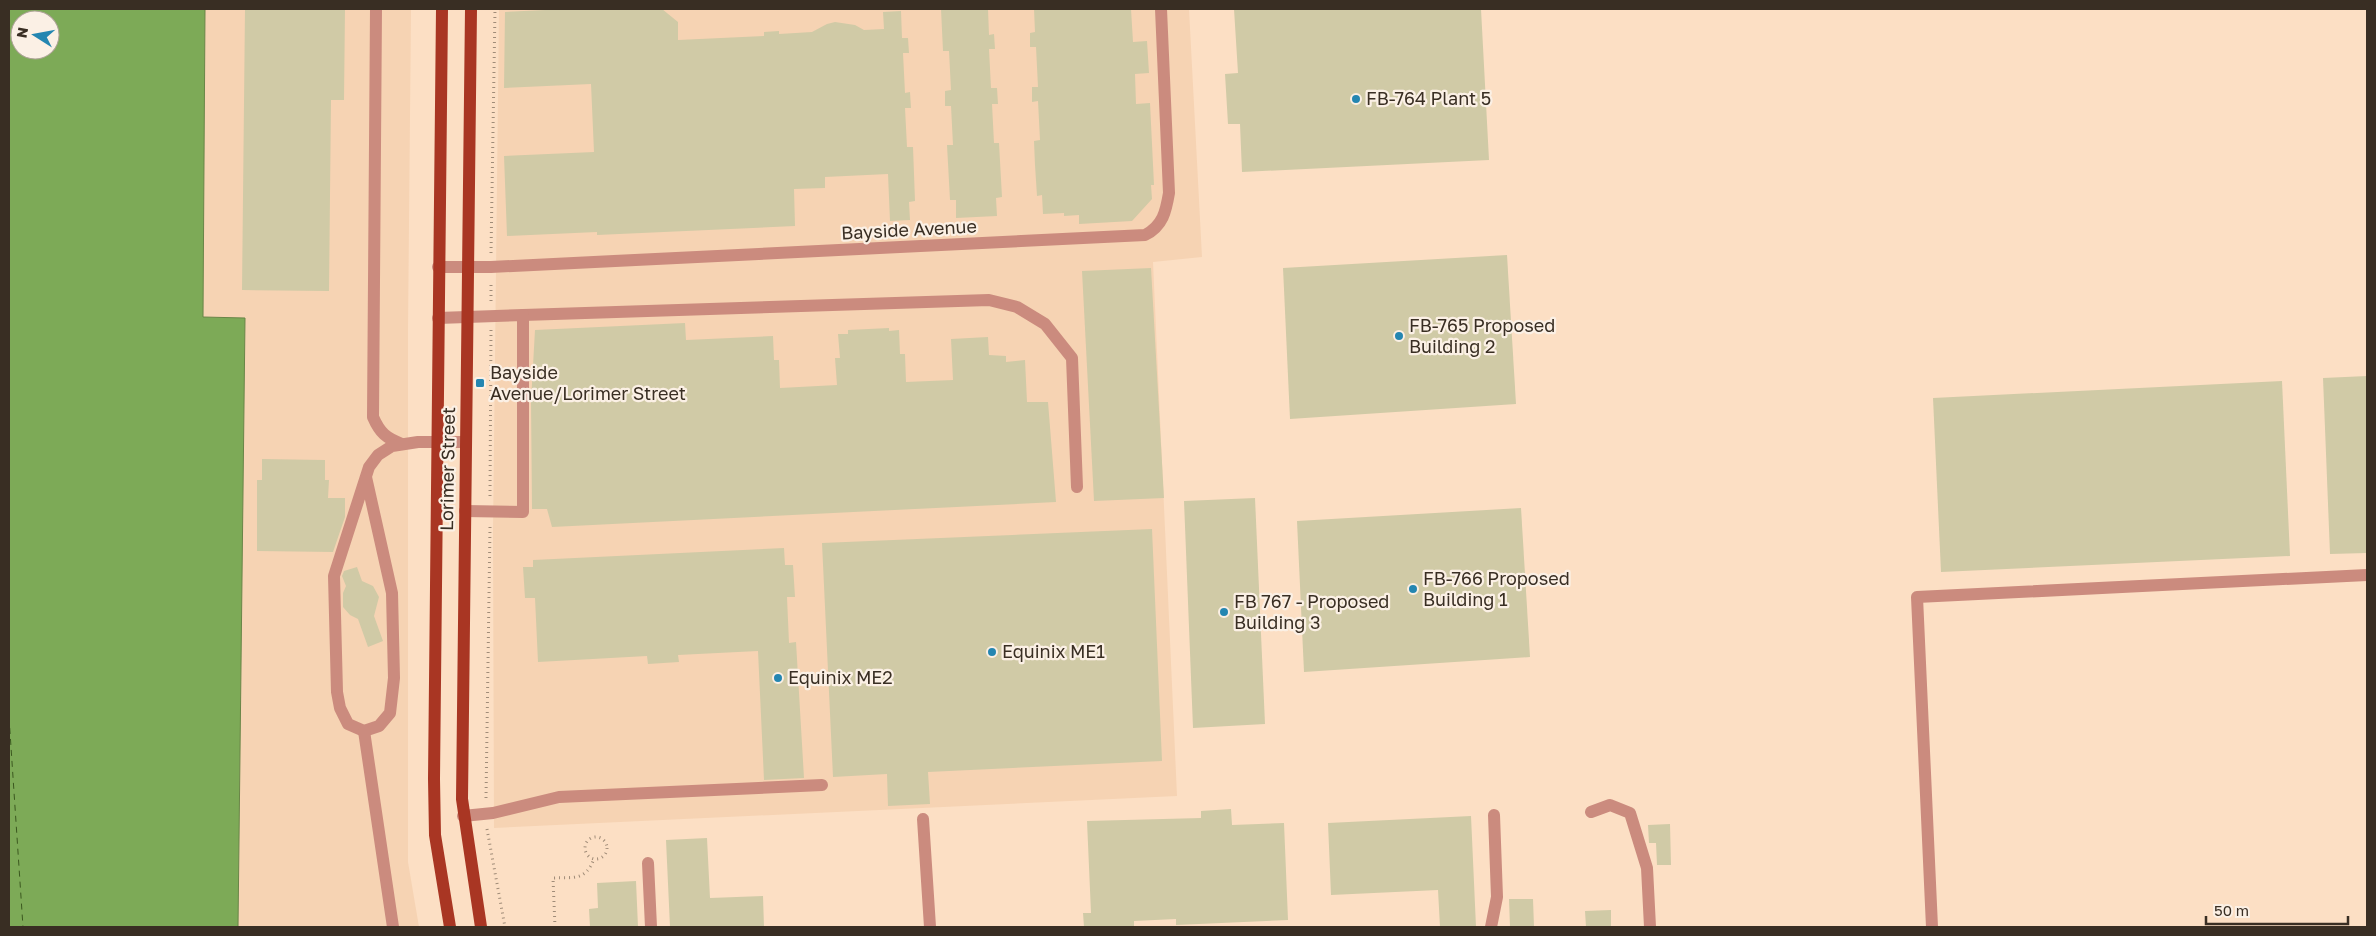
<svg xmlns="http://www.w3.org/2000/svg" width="2376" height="936" viewBox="0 0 2376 936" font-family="'Golos Text',sans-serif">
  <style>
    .built { fill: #f6d3b3 }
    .water { fill: #7daa57; stroke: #698547; fill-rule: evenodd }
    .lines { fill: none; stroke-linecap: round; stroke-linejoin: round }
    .ferry { stroke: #3b581f; stroke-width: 1; stroke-dasharray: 6 5; stroke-linecap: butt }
    .building { fill: #d0caa6 }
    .path { stroke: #a08c78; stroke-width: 3; stroke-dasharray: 1 4; stroke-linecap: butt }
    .minor { stroke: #cb8b7e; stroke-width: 12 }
    .major { stroke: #a93623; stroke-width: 12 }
    .poi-dot { fill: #2486b1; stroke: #fbf0e5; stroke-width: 2 }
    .labels { text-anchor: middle; stroke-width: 4.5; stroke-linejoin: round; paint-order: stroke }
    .poi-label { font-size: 18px; fill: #392e23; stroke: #fbf0e5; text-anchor: start }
    .street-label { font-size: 18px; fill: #392e23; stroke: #fbf0e5 }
  </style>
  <rect width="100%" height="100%" fill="#fcdfc4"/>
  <g class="built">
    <path d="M205 9H411L408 330V862L419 927H238L245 318 203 317Z"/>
    <path d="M499 9H1189L1202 257 1153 262 1177 796 494 828 493 532Z"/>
  </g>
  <path class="water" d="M9 9H205L203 317 245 318 238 927H9ZM20 20H50V50H20Z"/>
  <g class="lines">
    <path class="ferry" d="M9 717 23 927"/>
  </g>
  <g class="building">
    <path d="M245 9H345L344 100H331L329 291 242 290Z"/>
    <path d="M545 9H662L678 22V40L764 36V32L779 31V34L812 32 827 24 835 22 855 25 864 30 884 29 883 12 901 11 902 38H908L909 53H903L905 93 910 92 911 108H905L907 147H913L915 201 909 202 910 220 890 221 888 174 825 177V188L794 189 795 226 597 235V232L507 236 504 156 594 152 591 84 504 88 505 12 545 10Z"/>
    <path d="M941 9H988L989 35 994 34 995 49H989L991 88H997L998 104H992L994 143H999L1002 197 996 198 997 216 956 218V200H950L947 145H953L951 106H945V91L951 90 949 51H943Z"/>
    <path d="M1034 9H1131L1133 42 1147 41 1149 73 1135 74 1136 104 1150 103 1154 185H1151L1152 199 1132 221 1079 224V215L1064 216V213L1043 214 1042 195 1037 196 1035 165 1034 141 1040 140 1038 101 1032 102V87H1038L1036 47H1030V33L1035 32Z"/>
    <path d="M1234 9H1481L1489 160 1242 172 1240 124H1228L1225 74 1238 73Z"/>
    <path d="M1507 255 1516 404 1290 419 1283 268Z"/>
    <path d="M1151 268 1164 498 1094 501 1082 271Z"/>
    <path d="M685 323 686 340 773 336 774 360H779L780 388 837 385 835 358H840L838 334H848V330L889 328V331L899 330 900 354H905L906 382 953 380 951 339 988 337 989 355 1006 356V362L1025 360 1027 402H1048L1056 502 552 527 547 509H532L531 401 535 330Z"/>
    <path d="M2367 376V553L2330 554 2323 378Z"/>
    <path d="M2282 381 2290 556 1941 572 1933 398Z"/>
    <path d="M262 459 325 460V480H329L328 498H345V517L333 552 257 551V480H262Z"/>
    <path d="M1255 498 1265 724 1193 728 1184 501Z"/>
    <path d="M1521 508 1530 657 1304 672 1297 521Z"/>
    <path d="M1152 529 1162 761 928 772 930 804 888 806 887 774 833 777 822 543Z"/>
    <path d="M784 548 785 565H793L795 597H787L789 643 796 642 804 778 764 780 758 651 678 655 679 662 648 664 647 656 538 662 535 598H525L523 567H533V560Z"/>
    <path d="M357 567 362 581 373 586 379 597 374 616 383 641 368 647 358 619 350 615 343 607V593L346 586 342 576 344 571Z"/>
    <path d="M1231 809 1232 825 1284 823 1288 920 1176 925V919L1134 921V927H1084L1083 913H1091L1087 821 1201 818V811Z"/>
    <path d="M1471 816 1476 927H1440L1438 890 1331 895 1328 823Z"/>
    <path d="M1670 824 1671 865H1657L1656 843H1649L1648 825Z"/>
    <path d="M707 838 710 898 763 896 764 927H670L666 840Z"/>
    <path d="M636 881 638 927H590L589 909 598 908 597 883Z"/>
    <path d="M1509 899H1533L1534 927H1510Z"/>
    <path d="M1611 910V927H1586L1585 911Z"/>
  </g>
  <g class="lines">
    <g class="path">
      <path d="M491 253 495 9"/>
      <path d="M491 301V282"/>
      <path d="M490 496 491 330"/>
      <path d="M486 798 490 527"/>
      <path d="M487 829 505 927"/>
      <circle cx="596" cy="848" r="11"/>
      <path d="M555 927 553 878C575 877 585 881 594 859"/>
    </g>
    <g class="minor">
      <path d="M376 9 373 417C380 433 386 438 402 444"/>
      <path d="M438 267H491L1145 235C1163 226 1166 211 1169 193L1161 9"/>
      <path d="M523 315 989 300 1017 307 1045 324 1072 358 1077 487"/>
      <path d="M438 318 523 315V512L465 511"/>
      <path d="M366 477 392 593 394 678 390 713 379 726 364 731 348 724 340 708 337 692 334 576 369 467 378 455 392 446 418 442H466"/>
      <path d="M364 731 393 927"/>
      <path d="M1591 812 1610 805 1630 813 1647 868 1650 927"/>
      <path d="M463 816 493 813 559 797 822 785"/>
      <path d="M923 819 930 927"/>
      <path d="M648 863 651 927"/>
      <path d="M1491 927 1497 897 1494 815"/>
      <path d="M1932 927 1917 597 2367 575"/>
    </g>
    <g class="major">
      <path d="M442 9 434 779 435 835 450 927"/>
      <path d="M471 9 462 799 481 927"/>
    </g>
  </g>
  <g class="poi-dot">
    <circle cx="1356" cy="99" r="5"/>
    <circle cx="1399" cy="336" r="5"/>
    <rect x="475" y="378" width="10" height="10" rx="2.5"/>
    <circle cx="1413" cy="589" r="5"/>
    <circle cx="1224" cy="612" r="5"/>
    <circle cx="992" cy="652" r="5"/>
    <circle cx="778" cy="678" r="5"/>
  </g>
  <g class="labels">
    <g class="poi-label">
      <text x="1366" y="105">FB-764 Plant 5</text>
      <text x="1409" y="332">FB-765 Proposed<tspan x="1409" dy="21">Building 2</tspan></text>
      <text x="490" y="379">Bayside<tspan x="490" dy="21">Avenue/Lorimer Street</tspan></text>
      <text x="1423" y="585">FB-766 Proposed<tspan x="1423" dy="21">Building 1</tspan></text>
      <text x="1234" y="608">FB 767 - Proposed<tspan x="1234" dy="21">Building 3</tspan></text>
      <text x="1002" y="658">Equinix ME1</text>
      <text x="788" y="684">Equinix ME2</text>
    </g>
    <g class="street-label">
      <text transform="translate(909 230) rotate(-3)" y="6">Bayside Avenue</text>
      <text transform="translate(448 469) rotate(-89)" y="6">Lorimer Street</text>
    </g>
  </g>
  <rect width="2376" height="936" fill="none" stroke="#392e23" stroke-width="20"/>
  <g transform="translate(35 35) rotate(281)"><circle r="24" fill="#fbf0e5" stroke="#ada297"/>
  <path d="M0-4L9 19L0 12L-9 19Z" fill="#2486b1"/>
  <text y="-8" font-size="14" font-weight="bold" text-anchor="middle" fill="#392e23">N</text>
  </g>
  <path d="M2206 916v8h142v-8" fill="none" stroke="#392e23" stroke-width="2.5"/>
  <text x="2214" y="916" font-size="15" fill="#392e23" stroke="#fbf0e5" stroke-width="4" paint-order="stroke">50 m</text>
</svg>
